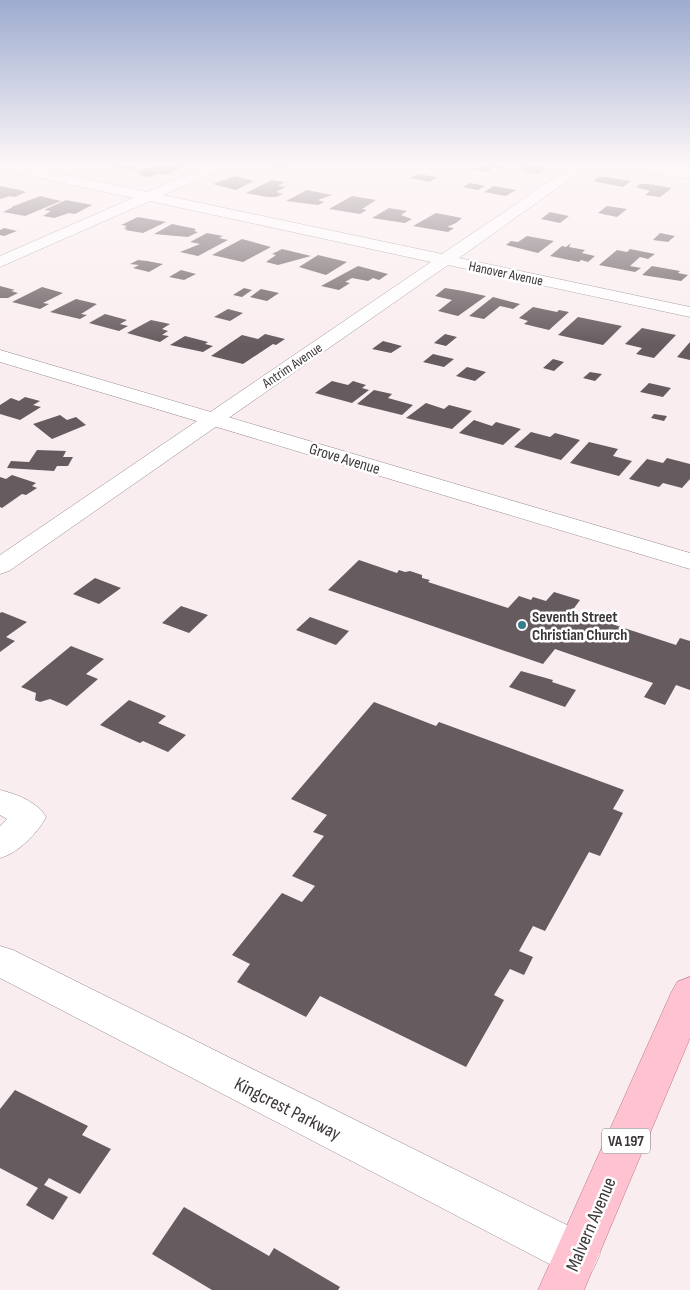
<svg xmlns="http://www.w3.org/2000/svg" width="690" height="1290" viewBox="0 0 690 1290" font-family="'Sofia Sans Condensed',sans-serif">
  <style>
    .building { fill: #665b5e }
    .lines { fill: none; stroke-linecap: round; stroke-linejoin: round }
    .minor-casing { stroke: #968b8d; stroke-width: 1 }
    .tertiary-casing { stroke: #968b8d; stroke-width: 1 }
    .primary-casing { stroke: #ba7687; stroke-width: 1 }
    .minor { fill: #fff; fill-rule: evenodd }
    .tertiary { fill: #fff; fill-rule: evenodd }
    .primary { fill: #fec2d1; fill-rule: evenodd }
    .poi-dot { fill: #397d8c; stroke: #fefefe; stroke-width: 2 }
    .labels { text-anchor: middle; stroke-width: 5; stroke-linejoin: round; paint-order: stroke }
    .far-street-label { font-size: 14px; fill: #3b3637; stroke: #fefefe }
    .shield { fill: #fefefe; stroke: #767273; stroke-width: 1 }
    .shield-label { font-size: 15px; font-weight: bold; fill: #3b3637 }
    .street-label { font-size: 16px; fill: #3b3637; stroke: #fefefe }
    .poi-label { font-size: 16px; font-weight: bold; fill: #3b3637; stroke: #fefefe; text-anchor: start }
    .near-street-label { font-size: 19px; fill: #3b3637; stroke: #fefefe }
  </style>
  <rect width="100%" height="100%" fill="#faedef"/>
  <g class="building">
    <path d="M118 164H145L131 170 111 167Z"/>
    <path d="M155 164H182L181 165 186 166 165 175 159 173 149 177 138 174 141 173 136 172Z"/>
    <path d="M268 164H291L281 169 264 165Z"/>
    <path d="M482 164H520L516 167 507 166 503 169 491 167 489 169H492L488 172 471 169Z"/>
    <path d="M527 164H529L549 167 539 174 525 172 528 170 520 169Z"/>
    <path d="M417 174 437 177 430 182 410 178Z"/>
    <path d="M235 176 254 181 236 190 213 184Z"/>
    <path d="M599 177H606L631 181 623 187 593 181Z"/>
    <path d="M272 180 285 182 278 186 286 187 276 192 283 194 276 197H267L246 193Z"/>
    <path d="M470 183 485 186 478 190 463 187Z"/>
    <path d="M640 184H648L672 188 660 197 645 195 650 191 636 187Z"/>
    <path d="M0 186 20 190 26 192 15 197 10 196 0 199Z"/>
    <path d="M494 186 516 190 506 196 484 192Z"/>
    <path d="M307 190 332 195 318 200 324 202 318 205 286 201Z"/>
    <path d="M40 196 61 201 25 216 3 212 13 207H11Z"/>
    <path d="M352 196 376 200 362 209 367 210 360 214 329 209Z"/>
    <path d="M66 200 92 205 75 214 69 213 54 218 43 216 51 211 44 210Z"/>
    <path d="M607 206 627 209 617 217 598 213Z"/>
    <path d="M389 208 407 211 401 215 412 219 405 223 372 218Z"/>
    <path d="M550 212 569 216 560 223 541 219Z"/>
    <path d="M436 213 462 218 456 223 447 227 454 228 448 232 413 226Z"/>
    <path d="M138 217 166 222 143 233 125 230 127 229 124 228 127 226 121 225Z"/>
    <path d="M172 224 196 229 194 231 198 232 188 237 154 234Z"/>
    <path d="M4 228 17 231 4 236 0 235V230Z"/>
    <path d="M207 233 223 236 219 238 228 240 198 256 180 252 200 244 190 242Z"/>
    <path d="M660 233 675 236 668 242 653 240Z"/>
    <path d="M527 236 554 241 538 253 506 245 511 241 518 242Z"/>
    <path d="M242 239 271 247 243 262 212 255Z"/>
    <path d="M571 243 569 247 585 250 582 253 595 256 588 262 581 260 579 262 550 256 562 246 566 247Z"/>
    <path d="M282 249 311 256 278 265 266 262 276 255 272 254Z"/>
    <path d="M630 249 655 254 648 259 640 257 630 266 641 268 635 272 599 265 617 250 627 252Z"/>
    <path d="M318 255 347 262 326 275 299 267Z"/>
    <path d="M138 260 147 261 163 264 149 272 133 268 139 265 130 264Z"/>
    <path d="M358 266 388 274 379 280 373 278 368 281 352 278 345 282 350 283 339 290 321 286Z"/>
    <path d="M652 266 680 271 678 273 688 275 681 281 642 275Z"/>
    <path d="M181 270 196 274 184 280 169 277Z"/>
    <path d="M0 286 15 290 11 291 18 293 8 298H0Z"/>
    <path d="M42 287 63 293 43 303 49 304 40 309 12 302Z"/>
    <path d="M244 288 252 290 242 297 233 295Z"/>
    <path d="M445 288 463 291 486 296 458 316 438 311 452 300 435 296Z"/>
    <path d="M261 289 279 293 267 301 250 297Z"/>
    <path d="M493 297 520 304 513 309 500 306 484 319 469 316Z"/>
    <path d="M76 299 97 304 81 314 87 315 80 319 50 312Z"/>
    <path d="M533 307 557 312 559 310 569 312 549 330 524 324 528 321 519 318Z"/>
    <path d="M228 309 243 313 230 321 214 317Z"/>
    <path d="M105 314 127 320 120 324 128 326 119 331 89 323Z"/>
    <path d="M578 317 622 326 603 345 558 335Z"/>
    <path d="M151 320 170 324 162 329 168 331 162 335 169 336 160 342 127 333Z"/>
    <path d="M642 328 676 335 654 358 636 354 642 348 625 344Z"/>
    <path d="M265 334 285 339 276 345 273 344 243 364 211 356 242 335 258 339Z"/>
    <path d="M445 334 457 337 446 346 434 343Z"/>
    <path d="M185 336 208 342 205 344 213 346 203 352 170 345Z"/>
    <path d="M383 341 402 346 391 353 372 349Z"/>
    <path d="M690 342V360L677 357Z"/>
    <path d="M433 354 454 359 444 367 423 362Z"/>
    <path d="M553 359 564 362 554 371 543 368Z"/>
    <path d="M467 367 486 372 475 381 456 376Z"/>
    <path d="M590 372 602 374 595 381 583 378Z"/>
    <path d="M332 381 348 385 353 381 366 385 362 388 369 390 352 403 315 393Z"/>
    <path d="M649 383 671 388 663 397 640 392Z"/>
    <path d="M374 390 392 394 388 398 413 405 402 415 357 404Z"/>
    <path d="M25 397 40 401 33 405 41 407 20 420 0 414V405L11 398 19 401Z"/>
    <path d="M426 403 444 409 449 405 472 411 452 429 406 418Z"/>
    <path d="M654 414 667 416 664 421 651 418Z"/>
    <path d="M60 415 67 420 76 417 86 425 52 439 33 424Z"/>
    <path d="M474 420 492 426 496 422 521 429 503 445 459 433Z"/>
    <path d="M531 432 550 437 555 433 580 440 561 460 514 447Z"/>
    <path d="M589 442 618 449 613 456 632 461 619 476 570 463Z"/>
    <path d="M37 450 66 451 63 457H73L68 466H57L54 471 7 468 11 461 29 462Z"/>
    <path d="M667 458 690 464V479L682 488 663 483 659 487 629 479 647 459 663 463Z"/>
    <path d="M12 475 36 483 32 486 37 488 26 495 22 494 2 508 0 507V477L6 479Z"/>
    <path d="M359 560 397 573 399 570 405 572 410 571 422 575V578L430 580 428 582 508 608 519 596 531 600 533 597 546 601 554 592 580 600 572 611 676 645 680 638 690 641V690L676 685 665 705 644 697 653 683 555 649 543 664 328 590Z"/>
    <path d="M95 578 121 588 99 604 73 594Z"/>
    <path d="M181 606 208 615 189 633 162 623Z"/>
    <path d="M2 612 27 622 6 637 15 641 0 652V613Z"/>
    <path d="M310 617 349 631 336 645 296 630Z"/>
    <path d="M71 646 104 659 86 674 98 679 67 706 50 699 40 702 35 700 36 693 21 687Z"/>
    <path d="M521 671 553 680 552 682 576 690 565 707 509 687Z"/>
    <path d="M129 700 166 716 158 723 186 735 168 752 143 741 140 743 100 725Z"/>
    <path d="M374 702 436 726 439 722 624 790 613 809 623 813 600 856 589 852 545 931 533 926 519 951 533 957 524 975 510 969 494 995 504 1000 466 1067 320 996 306 1017 237 982 250 964 232 955 282 893 302 902 315 886 292 876 324 836 313 832 327 815 291 799Z"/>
    <path d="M15 1090 88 1126 82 1135 111 1149 80 1194 49 1178 44 1185 68 1197 53 1220 26 1205 38 1188 0 1168V1109Z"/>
    <path d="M184 1207 269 1256 274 1248 340 1287 338 1290H212L152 1254Z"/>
  </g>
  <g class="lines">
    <g class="minor-casing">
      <g id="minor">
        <path d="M0 164H14L147 192 211 164H229L227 167 163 195 442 254 575 164H591L459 258 690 307V317L448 265 9 571 0 574V555L431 262 150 201 0 267V256L133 198 0 169Z"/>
        <path d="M616 164H647L690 171V179L623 168Z"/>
        <path d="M0 790C16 794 38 802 46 817 37 834 18 853 0 858V826L7 819 0 815Z"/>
        <path d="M0 946 13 950 593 1238 600 1254 593 1270 577 1277 561 1270 0 978Z"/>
      </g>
    </g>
    <g class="tertiary-casing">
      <path id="tertiary" d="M0 350 690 553V569L0 362Z"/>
    </g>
    <g class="primary-casing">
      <path id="primary" d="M690 977V1038L584 1290H538L671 993 677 982Z"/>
    </g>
    <use href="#minor" class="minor"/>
    <use href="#tertiary" class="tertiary"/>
    <use href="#primary" class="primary"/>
  </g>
  <linearGradient id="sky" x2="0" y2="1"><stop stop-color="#9daccf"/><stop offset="0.48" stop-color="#fdf7f8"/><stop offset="1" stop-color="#fdf7f8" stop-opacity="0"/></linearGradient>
  <rect width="690" height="344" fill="url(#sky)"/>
  <circle class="poi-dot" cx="522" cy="625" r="5"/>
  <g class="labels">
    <g class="far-street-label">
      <text transform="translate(506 273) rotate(12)" y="5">Hanover Avenue</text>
      <text transform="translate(292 365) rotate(-34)" y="5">Antrim Avenue</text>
    </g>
    <rect class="shield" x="602" y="1128.5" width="48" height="25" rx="4"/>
    <g class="shield-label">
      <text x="626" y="1146">VA 197</text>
    </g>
    <g class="street-label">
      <text transform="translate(345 458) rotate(17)" y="6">Grove Avenue</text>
    </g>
    <g class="poi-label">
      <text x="532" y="622">Seventh Street<tspan x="532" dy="18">Christian Church</tspan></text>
    </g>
    <g class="near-street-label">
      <text transform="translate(288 1108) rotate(27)" y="7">Kingcrest Parkway</text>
      <text transform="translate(590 1224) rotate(-67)" y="7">Malvern Avenue</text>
    </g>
  </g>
</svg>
